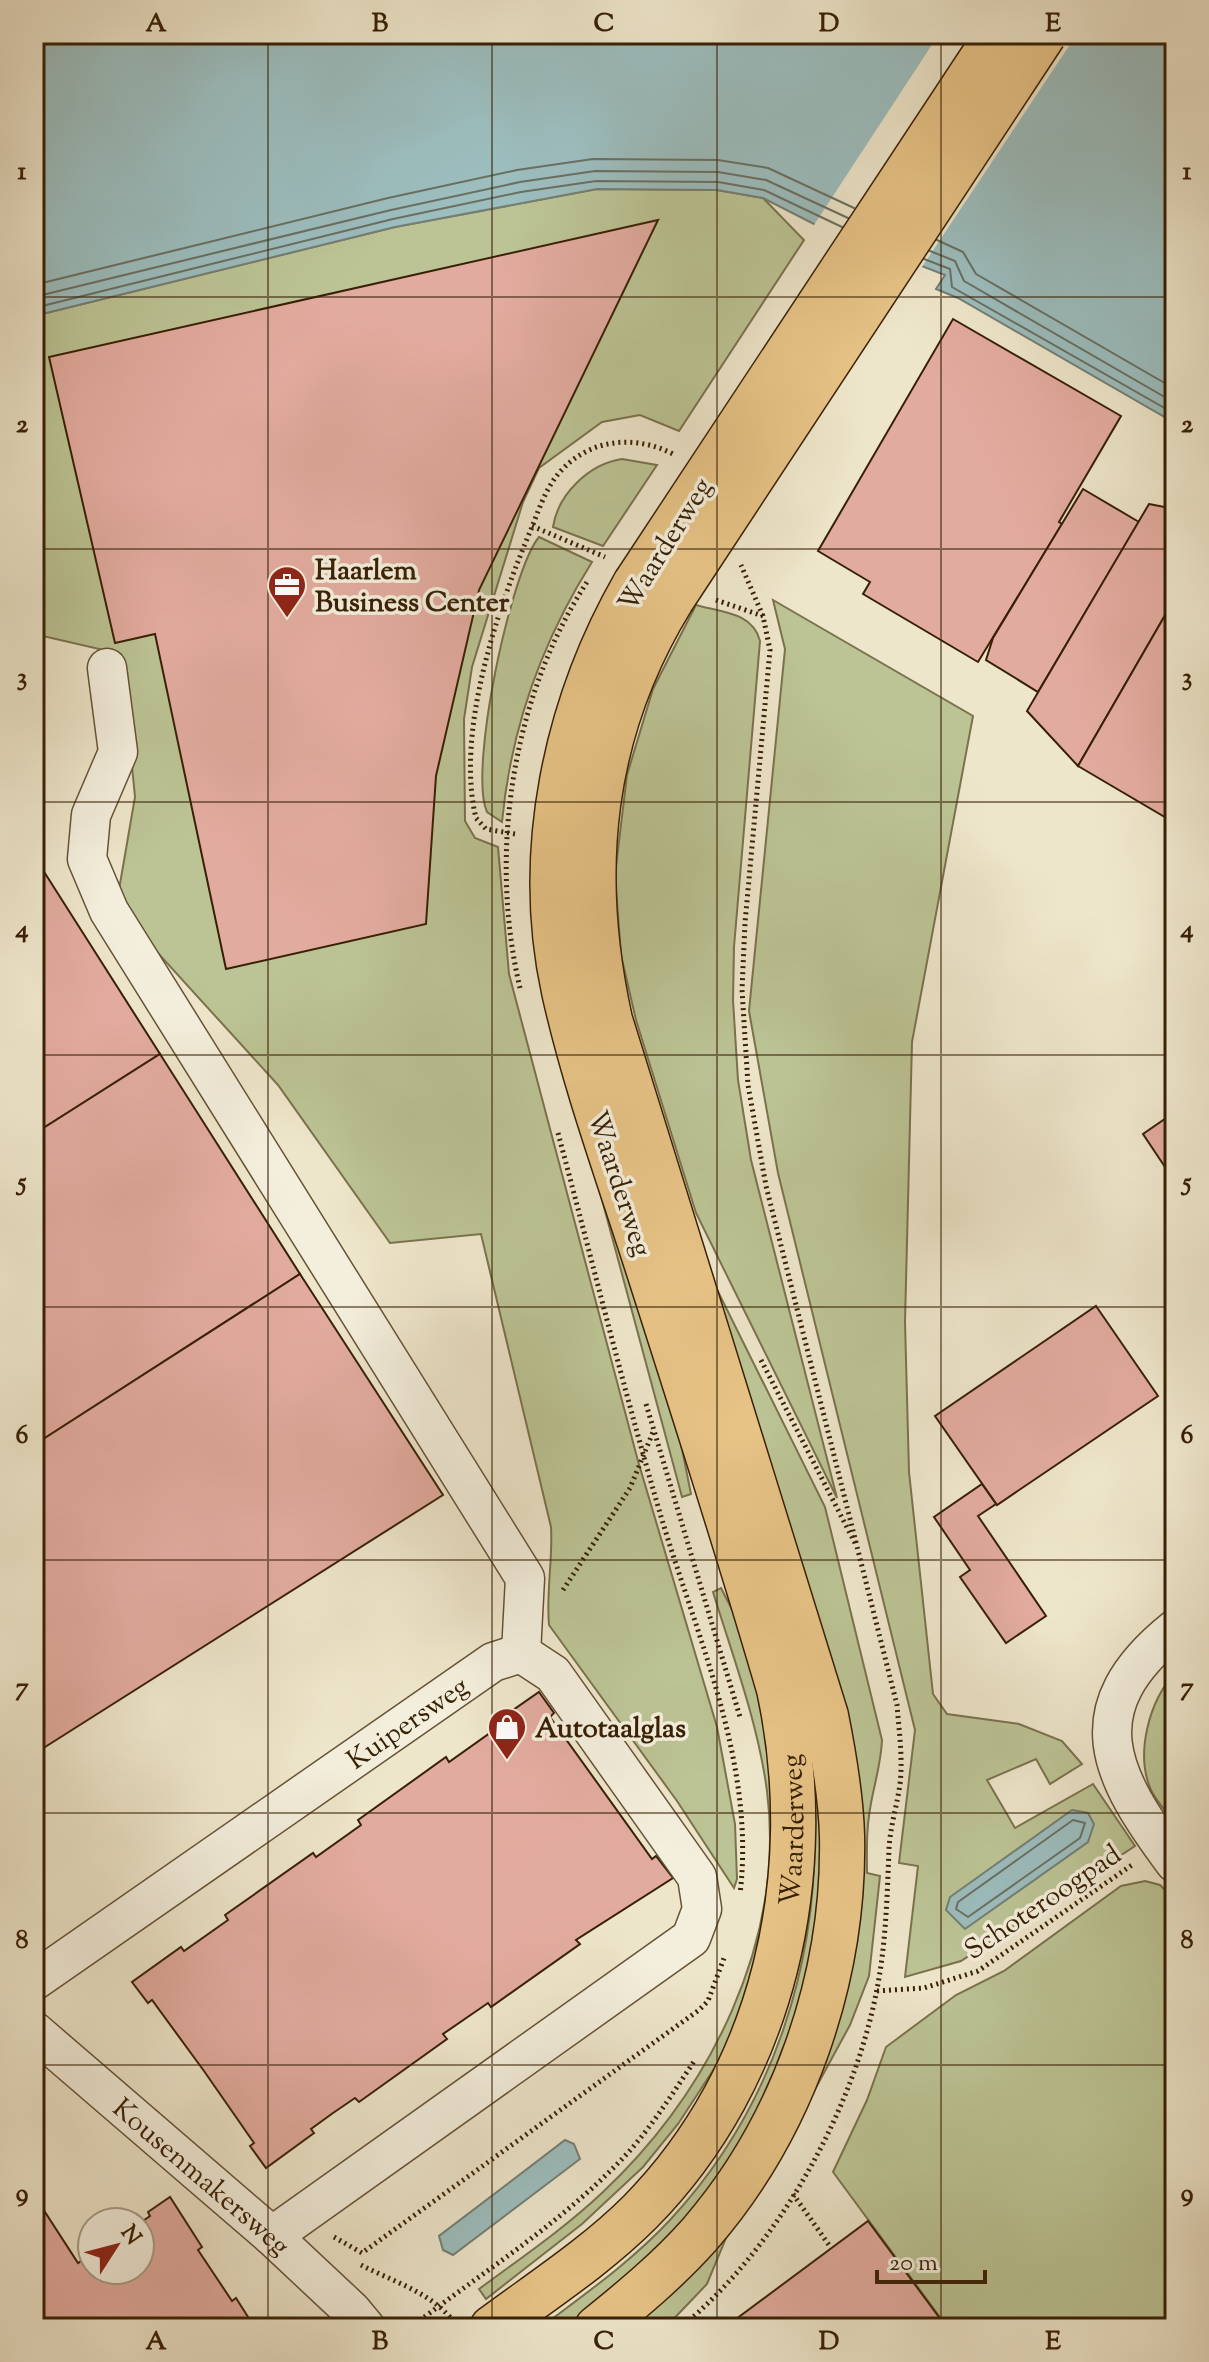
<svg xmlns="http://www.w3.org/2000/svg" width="1209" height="2362" viewBox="0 0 1209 2362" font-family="'Sorts Mill Goudy',serif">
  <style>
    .green { fill: #bcc495; stroke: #7a724d; stroke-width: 2 }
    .water { fill: #9cbebf; stroke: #747f75; stroke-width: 2 }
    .pier { fill: #eee6cb }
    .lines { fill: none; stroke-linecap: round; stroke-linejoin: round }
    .shore { stroke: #6a6f62; stroke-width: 2 }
    .building { fill: #e2ab9f; stroke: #382005; stroke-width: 2 }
    .street-casing { stroke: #665236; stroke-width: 41 }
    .primary-casing { stroke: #382005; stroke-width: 47 }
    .path { stroke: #382005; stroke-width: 5; stroke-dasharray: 2 4; stroke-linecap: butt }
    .street { stroke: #f4efdd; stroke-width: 38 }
    .primary { stroke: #e7c386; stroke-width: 44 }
    .primary-bridge-casing { stroke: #382005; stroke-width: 47; stroke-linecap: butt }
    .primary-bridge { stroke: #e7c386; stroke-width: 44 }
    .grid { fill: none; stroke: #382005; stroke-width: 2; stroke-opacity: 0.55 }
    .labels { text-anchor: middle; stroke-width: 7; stroke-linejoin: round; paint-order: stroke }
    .street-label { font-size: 28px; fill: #382005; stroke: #f4efdd }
    .poi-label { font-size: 28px; font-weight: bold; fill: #382005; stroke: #f4efdd; text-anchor: start }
    .neatline { fill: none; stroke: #382005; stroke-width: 3 }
    .grid-label { font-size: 26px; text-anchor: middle; font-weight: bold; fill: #382005 }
  </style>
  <rect width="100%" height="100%" fill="#eee6cb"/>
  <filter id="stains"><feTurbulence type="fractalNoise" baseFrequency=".0025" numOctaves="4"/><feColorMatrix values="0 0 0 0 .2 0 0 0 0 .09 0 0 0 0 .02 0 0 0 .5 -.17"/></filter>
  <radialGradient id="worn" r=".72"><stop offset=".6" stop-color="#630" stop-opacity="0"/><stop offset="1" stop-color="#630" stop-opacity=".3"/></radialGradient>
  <g class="green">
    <path d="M597 189 717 190 763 198 804 240 679 431 640 415 602 422 539 468 523 502 472 667 464 719 465 821 475 838 498 847 509 974 638 1461 717 1727 735 1824 737 1879 734 1888 677 1801 549 1625C546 1591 553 1560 551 1527L481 1234 390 1243 278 1085 116 907 135 797 121 654 34 634V316L395 227Z"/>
    <path d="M622 459 657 465 603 546 553 527C558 494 589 464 622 459Z"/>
    <path d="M539 537 592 562C541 643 511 727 502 822L487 812C468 771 511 570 539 537Z"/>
    <path d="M773 600 973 716 912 1042 905 1322 909 1472 933 1694 947 1714 1019 1724 1062 1741 1082 1764 1050 1784 1036 1759 987 1780 1015 1828 1093 1784 1135 1846 961 1961 905 1977 918 1866 899 1863 915 1730 778 1173 749 1011 785 649Z"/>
    <path d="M696 605C720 612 753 612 760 641L734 947 733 1000 738 1080 751 1160 837 1498 696 1213 636 1020 621 955 615 875 627 775 653 689Z"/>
    <path d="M578 682 668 1379 691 1494 682 1497 559 1040Z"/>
    <path d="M584 828 831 1824 807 2012 712 2200 577 2328H540C585 2294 632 2261 670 2220 774 2108 821 1959 814 1808Z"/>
    <path d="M685 1225 825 1507 882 1740C881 1767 872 1790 869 1816 866 1835 867 1854 867 1873L880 1876 869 1976 850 2025 800 2117 733 2221 707 2284 665 2328H615L701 2251 852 1890Z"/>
    <path d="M721 1588 744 1633 783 1803 744 2023 678 2124 643 2167 582 2224 486 2299 479 2289C521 2258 565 2228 603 2192 710 2091 786 1941 767 1791 758 1723 733 1657 713 1592Z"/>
    <path d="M1175 1673V1739L1171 1743 1172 1770H1175L1173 1821C1166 1811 1156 1801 1151 1790 1135 1754 1149 1701 1175 1673Z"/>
    <path d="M1145 1881 1160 1885 1175 1900V2328H948L833 2172 867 2100 886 2047 956 1995 1004 1971 1121 1886Z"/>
  </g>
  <g class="water">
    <path d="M34 34H1175V423L958 298 936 289 945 275 814 224 763 198 717 190 597 189 395 227 34 316Z"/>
    <path d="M1072 1810 1088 1813 1094 1824 1088 1842 965 1929 946 1910 950 1897Z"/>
    <path d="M565 2140 574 2144 580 2159 453 2255 443 2250 439 2236Z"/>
  </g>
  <path class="pier" d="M939 34H1077L920 270 812 228Z"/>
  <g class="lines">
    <g class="shore">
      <path d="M937 240 963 252 976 274 1175 389"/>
      <path d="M930 251 955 261 964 281 1175 403"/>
      <path d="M924 259 950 269 952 287 1175 414"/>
      <path d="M34 285 388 198 517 170 593 159 718 160 768 168 854 208"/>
      <path d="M34 297 391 210 520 182 595 171 718 172 766 180 848 218"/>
      <path d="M34 308 393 219 521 192 596 181 718 182 764 190 842 227"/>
      <path d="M1073 1820 1085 1823 1080 1838 968 1917 956 1909 958 1902Z"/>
    </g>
  </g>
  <g class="building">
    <path d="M658 220 479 590 436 776 426 924 226 969 155 634 115 643 49 357Z"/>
    <path d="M953 319 1121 416 1059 522 1062 524 978 662 863 594 870 582 818 551Z"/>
    <path d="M1083 489 1139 522 1038 692 986 660 993 638Z"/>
    <path d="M1149 504 1175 509V598L1078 766 1027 711Z"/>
    <path d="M1175 598V823L1078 766Z"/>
    <path d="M34 856 160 1054 34 1134Z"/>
    <path d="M160 1054 300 1274 34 1445V1134Z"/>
    <path d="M1175 1112V1182L1143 1134Z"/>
    <path d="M300 1274 443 1495 34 1754V1445Z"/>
    <path d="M1096 1306 1158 1396 997 1505 935 1416Z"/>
    <path d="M982 1484 996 1504 978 1516 1046 1616 1006 1643 960 1577 970 1570 934 1517Z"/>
    <path d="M539 1692 554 1713 550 1717 652 1859 656 1856 673 1878 576 1940 580 1944 491 2007 488 2003 443 2034 447 2039 359 2102 355 2098 333 2113 311 2129 314 2133 266 2168 250 2146 254 2143 204 2071 152 2000 148 2003 132 1982 181 1947 184 1951 228 1920 225 1915 313 1853 316 1857 361 1825 358 1820 446 1757 449 1762 494 1730 490 1726Z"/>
    <path d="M34 2195 78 2263 92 2254V2270H140V2223L150 2216 148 2212 170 2197 202 2247 198 2250 232 2301 236 2298 255 2328H34Z"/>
    <path d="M868 2221 947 2328H724Z"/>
  </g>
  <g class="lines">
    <g class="street-casing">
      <g id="street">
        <path d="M107 668 118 752 91 815 87 859 109 911 525 1578 521 1653"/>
        <path d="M1175 1629C1074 1710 1110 1776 1175 1863"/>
        <path id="s1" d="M34 1981 493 1662 521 1653 553 1674 697 1877 702 1909 691 1938 272 2236"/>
        <path id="s2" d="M34 2031 272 2236 352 2311 366 2328"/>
      </g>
    </g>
    <g class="primary-casing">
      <g id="primary">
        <path id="s3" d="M492 2328C542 2291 596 2256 640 2212 775 2075 819 1873 779 1689 738 1548 693 1408 648 1268 619 1177 585 1085 564 991 534 853 565 706 635 584"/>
        <path d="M597 2328C633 2299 669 2269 700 2234 793 2127 845 1978 842 1836 841 1796 834 1756 826 1716L610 1020C577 871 591 731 672 599"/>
      </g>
    </g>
    <g class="path">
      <path d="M532 526 605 557"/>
      <path d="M716 600 763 616"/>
      <path d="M515 834 486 829 476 818C455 732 498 607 532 527 539 509 546 488 559 473 589 438 636 434 675 455"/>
      <path d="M520 988C488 853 512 695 589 579"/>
      <path d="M558 1133C592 1260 623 1387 660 1513 696 1636 756 1763 740 1894"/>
      <path d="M761 1360 855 1543"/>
      <path d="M646 1404 740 1717"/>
      <path d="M563 1590 630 1488 653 1432"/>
      <path d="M877 1991 924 1988 978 1971 1132 1865"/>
      <path d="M793 2194 829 2245"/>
      <path d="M334 2237 362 2253 699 2010 708 2001 724 1958"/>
      <path d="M361 2265C392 2281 432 2293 453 2321"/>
      <path d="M297 2328 307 2320"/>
      <path d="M410 2328C481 2273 559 2225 622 2159 650 2130 672 2094 695 2060"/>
      <path d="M680 2328C776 2250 852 2114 876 1994 886 1946 887 1898 889 1849 890 1827 897 1806 900 1784 903 1757 899 1731 897 1705L766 1186 748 1085 742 990 745 923 770 650 763 616 741 565"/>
    </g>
    <use href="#street" class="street"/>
    <use href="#primary" class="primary"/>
    <g class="primary-bridge-casing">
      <g id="primary-bridge">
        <path d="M635 584 998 34"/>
        <path d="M672 599 1044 34"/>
      </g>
    </g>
    <use href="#primary-bridge" class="primary-bridge"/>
  </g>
  <path class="grid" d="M268 34V2328M492 34V2328M717 34V2328M941 34V2328M34 297H1175M34 549H1175M34 802H1175M34 1055H1175M34 1307H1175M34 1560H1175M34 1813H1175M34 2065H1175"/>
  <defs>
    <g id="office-pin" transform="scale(2)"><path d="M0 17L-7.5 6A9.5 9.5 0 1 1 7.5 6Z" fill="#8f2418" stroke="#f4efdd"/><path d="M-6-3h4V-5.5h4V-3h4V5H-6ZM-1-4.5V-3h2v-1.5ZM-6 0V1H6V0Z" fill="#fff"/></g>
    <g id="shop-pin" transform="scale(2)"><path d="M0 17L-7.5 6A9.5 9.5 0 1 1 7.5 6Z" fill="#8f2418" stroke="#f4efdd"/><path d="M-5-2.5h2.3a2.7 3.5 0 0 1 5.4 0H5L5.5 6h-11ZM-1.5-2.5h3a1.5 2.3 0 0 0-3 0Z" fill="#fff"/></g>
  </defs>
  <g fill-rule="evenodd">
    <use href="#office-pin" x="287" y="585"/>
    <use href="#shop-pin" x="507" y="1727"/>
  </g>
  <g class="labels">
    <g class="street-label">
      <text transform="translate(664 544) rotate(-58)" y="10">Waarderweg</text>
      <text transform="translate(621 1183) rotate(72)" y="10">Waarderweg</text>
      <text dy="10" stroke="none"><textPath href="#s1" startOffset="454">Kuipersweg</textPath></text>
      <text dy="10" stroke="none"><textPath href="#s3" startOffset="610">Waarderweg</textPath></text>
      <text transform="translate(1042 1901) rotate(-34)" y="10">Schoteroogpad</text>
      <text dy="10" stroke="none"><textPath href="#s2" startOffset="222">Kousenmakersweg</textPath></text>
    </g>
    <g class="poi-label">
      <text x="315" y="579">Haarlem<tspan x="315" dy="32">Business Center</tspan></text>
      <text x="535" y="1737">Autotaalglas</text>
    </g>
  </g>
  <rect width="1209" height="2362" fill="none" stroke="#eee6cb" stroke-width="88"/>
  <g transform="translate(116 2246) rotate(54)"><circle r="38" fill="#f4efdd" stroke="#a99c87" stroke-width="2"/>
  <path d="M0-6L14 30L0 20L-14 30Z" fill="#8f2418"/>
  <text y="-12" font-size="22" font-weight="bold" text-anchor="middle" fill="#382005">N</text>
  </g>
  <path d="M877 2270v12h108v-12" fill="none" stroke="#382005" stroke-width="4"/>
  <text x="889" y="2270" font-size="24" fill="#382005" stroke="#f4efdd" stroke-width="6" paint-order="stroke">20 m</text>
  <rect x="44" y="44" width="1121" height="2274" class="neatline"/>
  <g class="grid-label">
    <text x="156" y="31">A</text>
    <text x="380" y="31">B</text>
    <text x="604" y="31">C</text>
    <text x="829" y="31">D</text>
    <text x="1053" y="31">E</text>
    <text x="22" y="179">1</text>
    <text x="1187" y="179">1</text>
    <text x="22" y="432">2</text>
    <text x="1187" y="432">2</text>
    <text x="22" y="685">3</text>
    <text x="1187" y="685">3</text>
    <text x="22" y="937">4</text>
    <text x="1187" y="937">4</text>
    <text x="22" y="1190">5</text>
    <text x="1187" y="1190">5</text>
    <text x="22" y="1443">6</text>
    <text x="1187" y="1443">6</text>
    <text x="22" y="1695">7</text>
    <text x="1187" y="1695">7</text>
    <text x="22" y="1948">8</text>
    <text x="1187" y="1948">8</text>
    <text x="22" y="2201">9</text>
    <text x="1187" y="2201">9</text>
    <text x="156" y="2349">A</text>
    <text x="380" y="2349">B</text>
    <text x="604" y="2349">C</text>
    <text x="829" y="2349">D</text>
    <text x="1053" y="2349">E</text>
  </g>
  <rect width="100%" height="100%" filter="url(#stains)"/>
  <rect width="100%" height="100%" fill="url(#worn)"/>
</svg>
